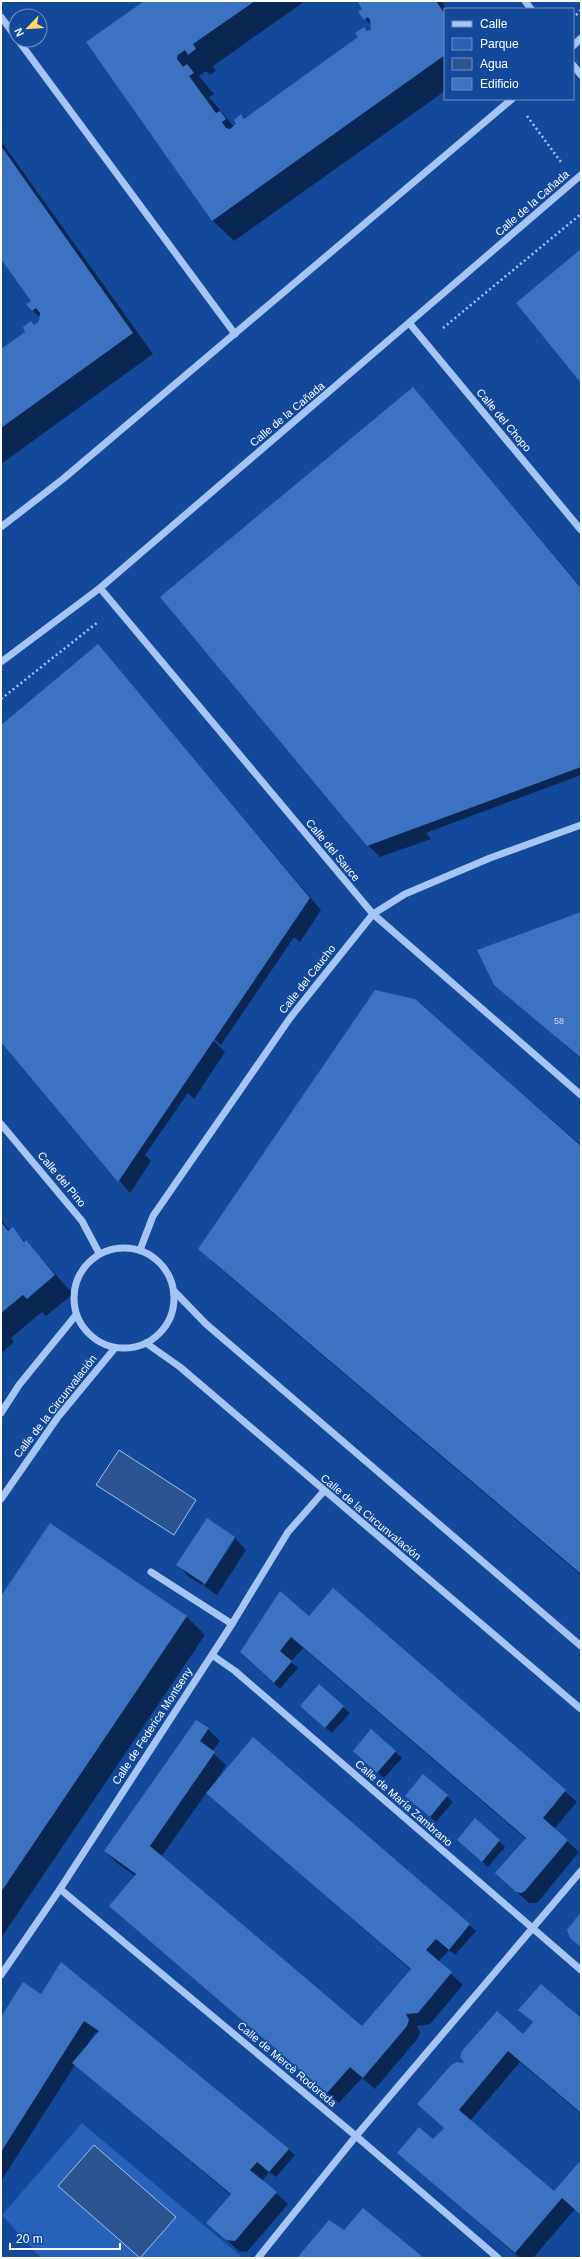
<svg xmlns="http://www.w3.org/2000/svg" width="582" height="2259" viewBox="0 0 582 2259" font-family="Helvetica,sans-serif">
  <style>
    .green { fill: #2562b8 }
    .water { fill: #2c5490; stroke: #97c1f7 }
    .shadow { fill: #0007; fill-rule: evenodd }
    .building { fill: #3b72c1 }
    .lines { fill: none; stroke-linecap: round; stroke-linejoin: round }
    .path { stroke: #a5c6f4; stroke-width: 2.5; stroke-dasharray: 2 3; stroke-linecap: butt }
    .minor { stroke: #a5c6f4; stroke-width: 7 }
    .labels { text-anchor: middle; stroke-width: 3; stroke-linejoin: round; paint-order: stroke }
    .number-label { font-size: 9px; fill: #cedcf0 }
    .street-label { font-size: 11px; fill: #fff; stroke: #12499a }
  </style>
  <rect width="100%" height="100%" fill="#12499a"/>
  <path class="green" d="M82 2123 243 2258H41L2 2215Z"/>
  <g class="water">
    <path d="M119 1450 196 1500 174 1535 96 1485Z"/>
    <path d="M94 2145 176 2217 140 2258 58 2186Z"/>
  </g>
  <g class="shadow">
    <path d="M146 1H305L213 66 216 71 210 75 206 71 199 76 214 94 209 97 234 127 238 124 241 115 245 119 372 30V26L365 19 364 9 358 1H441L447 9H445V91L234 241 213 221 87 43Z"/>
    <path d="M1 141 153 354 1 464V350L40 322 41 318 32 310V301L1 257Z"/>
    <path d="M413 388 581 587V775L426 833 431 839 380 857 368 845Z"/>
    <path d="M98 645 321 910 300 942 294 937 221 1045 211 1036 210 1037 225 1052 194 1099 188 1093 145 1155 151 1161 130 1193 1 1041V726Z"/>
    <path d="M581 913V1059L495 984Z"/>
    <path d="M414 1000 581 1145V1575L215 1264 200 1249Z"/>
    <path d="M1 1220 10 1231 13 1229 31 1247 73 1294 46 1316 42 1312 26 1325 11 1338 14 1342 1 1353Z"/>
    <path d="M207 1520 235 1538 246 1550 217 1595 204 1586 235 1539H233L202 1585 189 1577 178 1565Z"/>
    <path d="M51 1525 187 1617 205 1635 1 1938V1598Z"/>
    <path d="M280 1593 309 1617 449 1689 577 1802 554 1829 579 1852 537 1903H529L508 1884 526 1839 303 1648 291 1662 298 1668 280 1689 243 1655 242 1649Z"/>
    <path d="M319 1686 350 1713 332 1733 308 1712Z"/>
    <path d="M208 1729 220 1741 212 1752 226 1765 215 1783 253 1739 476 1931 455 1955 449 1950 438 1962 463 1985 430 2024 417 2026 420 2032 418 2038 375 2089 362 2078 339 2103 110 1906 135 1876 117 1863 105 1851ZM207 1792 411 1970 362 2028 161 1857Z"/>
    <path d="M371 1730 402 1758 384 1778 360 1757Z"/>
    <path d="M423 1775 453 1802 436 1822 412 1801Z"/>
    <path d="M499 1841 505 1847 488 1867 464 1846Z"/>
    <path d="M61 1964 295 2155 276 2177 269 2172 262 2181 288 2204 247 2252 239 2251 208 2223 231 2195 75 2065 1 2181V2018L41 1995ZM96 2032 98 2033 90 2043 89 2042Z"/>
    <path d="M526 2016 581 2019V2114L520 2062 470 2121 555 2193 581 2161V2215L575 2209 533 2258H520L405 2159 434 2141 445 2128 418 2104 466 2064 523 2035 534 2023Z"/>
  </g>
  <g class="building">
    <path d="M144 1H255L193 44 196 49 188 55 185 50 178 55 177 59 183 67 187 64 194 73 189 76 216 113 220 111 226 119 222 122 226 128 230 129 236 124 234 120 241 114 244 119 358 37 355 33 364 27 367 31 371 30 370 20 368 17 364 20 358 12 362 9 357 1H436L445 14V55L212 221 86 42Z"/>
    <path d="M1 146 133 333 1 428V349L25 332 23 327 31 321 34 325 39 321 40 313 36 308 32 311 26 304 31 301 1 259Z"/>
    <path d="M581 249V383L516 303Z"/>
    <path d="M413 387 581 588V767L367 846 160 597Z"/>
    <path d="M98 644 310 898 118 1182 1 1042V725Z"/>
    <path d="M581 912V1058L494 985 477 950Z"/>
    <path d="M375 990 415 999 581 1146V1574L198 1249Z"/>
    <path d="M1 1222 8 1231 13 1227 24 1242 26 1240 55 1275 27 1299 23 1295 1 1313Z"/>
    <path d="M207 1518 235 1537 205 1584 176 1565Z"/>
    <path d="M50 1523 187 1616 1 1892V1596Z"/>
    <path d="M333 1588 566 1790 543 1818 568 1840 525 1891 521 1893 516 1892 495 1873 526 1838 291 1637 280 1651 292 1661 274 1683 240 1652 280 1591 309 1616Z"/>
    <path d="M319 1684 344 1706 325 1728 300 1706Z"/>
    <path d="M196 1720 209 1728 200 1741 215 1752 150 1846 362 2026 411 1969 206 1793 253 1737 470 1924 449 1950 436 1939 426 1950 452 1972 418 2013 406 2014 409 2020 407 2026 363 2078 350 2067 327 2093 109 1906 136 1874 104 1851Z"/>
    <path d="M371 1729 396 1751 377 1773 353 1751Z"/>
    <path d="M423 1774 448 1795 430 1817 405 1796Z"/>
    <path d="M475 1818 500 1840 482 1862 457 1840Z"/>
    <path d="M581 1912V1947L570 1938 567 1930Z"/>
    <path d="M61 1962 289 2149 269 2172 257 2162 250 2170 277 2192 235 2241 226 2240 206 2223 231 2194 72 2063 99 2031 84 2021 1 2152V2017L23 1982 41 1994Z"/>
    <path d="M541 1984 581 2018V2113L508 2051 459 2110 554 2191 581 2160V2215L562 2198 515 2253 397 2153 419 2127 433 2139 444 2128 417 2104 451 2065 457 2062 464 2063 460 2057 462 2051 497 2011 523 2034 533 2022 518 2010Z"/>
    <path d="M363 2208 424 2258H297L329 2220 344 2230Z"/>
  </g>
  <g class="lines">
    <g class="path">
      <path d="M576 15 581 10"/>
      <path d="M527 116 561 162"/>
      <path d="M443 328 581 214"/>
      <path d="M1 699 98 622"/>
    </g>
    <g class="minor">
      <path d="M525 1 531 9"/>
      <path d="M1 17 16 37"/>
      <path d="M18 40 235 334"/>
      <path d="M573 46 581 38"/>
      <path d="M573 65 581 75"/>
      <path d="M410 324 581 530"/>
      <path d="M1 527 63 479 512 99"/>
      <path d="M100 588 373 914 581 1095"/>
      <path d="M1 662 100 588 581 175"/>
      <path d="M1 1124 82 1221 99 1253"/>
      <circle cx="124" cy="1298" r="50"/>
      <path d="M140 1250 153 1216 290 1018 373 914 405 894 490 858 581 825"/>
      <path d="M174 1291 206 1324 581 1646"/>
      <path d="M146 1343 180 1367 581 1709"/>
      <path d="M1 1413 19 1385 76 1315"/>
      <path d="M1 1499 58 1417 115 1348"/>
      <path d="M151 1572 232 1624"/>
      <path d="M212 1655 235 1671 581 1970"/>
      <path d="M60 1889 356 2136 498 2258"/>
      <path d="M1 1975 60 1889 232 1624 288 1532 324 1491"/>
      <path d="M258 2258 356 2136 581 1871"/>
    </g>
  </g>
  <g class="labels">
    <g class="number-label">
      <text x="559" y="1024">58</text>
    </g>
    <g class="street-label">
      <text transform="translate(532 203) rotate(-41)" y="4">Calle de la Cañada</text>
      <text transform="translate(287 414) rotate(-40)" y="4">Calle de la Cañada</text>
      <text transform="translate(504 420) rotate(50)" y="4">Calle del Chopo</text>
      <text transform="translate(333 850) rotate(50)" y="4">Calle del Sauce</text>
      <text transform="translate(307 979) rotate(-52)" y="4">Calle del Caucho</text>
      <text transform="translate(62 1179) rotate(50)" y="4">Calle del Pino</text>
      <text transform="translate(55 1406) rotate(-52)" y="4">Calle de la Circunvalación</text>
      <text transform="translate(371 1517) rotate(40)" y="4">Calle de la Circunvalación</text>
      <text transform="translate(152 1726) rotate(-57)" y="4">Calle de Federica Montseny</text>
      <text transform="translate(404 1803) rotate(41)" y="4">Calle de María Zambrano</text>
      <text transform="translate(287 2064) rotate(40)" y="4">Calle de Mercè Rodoreda</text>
    </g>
  </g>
  <rect width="582" height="2259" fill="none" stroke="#ffffff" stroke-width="4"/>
  <rect x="444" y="8" width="130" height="92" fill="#12499a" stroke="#7192c2"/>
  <rect x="452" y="21" width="20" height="6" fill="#a5c6f4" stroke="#7192c2"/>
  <text x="480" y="28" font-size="12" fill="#ffffff">Calle</text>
  <rect x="452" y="38" width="20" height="12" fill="#2562b8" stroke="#7192c2"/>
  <text x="480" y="48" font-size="12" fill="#ffffff">Parque</text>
  <rect x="452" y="58" width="20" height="12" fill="#2c5490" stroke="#7192c2"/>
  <text x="480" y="68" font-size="12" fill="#ffffff">Agua</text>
  <rect x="452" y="78" width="20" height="12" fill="#3b72c1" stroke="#7192c2"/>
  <text x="480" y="88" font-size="12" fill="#ffffff">Edificio</text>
  <g transform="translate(28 28) rotate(245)"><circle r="19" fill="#12499a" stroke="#7192c2"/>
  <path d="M0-3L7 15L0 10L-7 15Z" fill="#ffd868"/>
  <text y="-6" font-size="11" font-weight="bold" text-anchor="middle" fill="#ffffff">N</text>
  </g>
  <path d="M10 2243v6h110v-6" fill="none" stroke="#ffffff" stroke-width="2"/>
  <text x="16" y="2243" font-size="12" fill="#ffffff" stroke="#12499a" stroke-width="3" paint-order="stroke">20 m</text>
</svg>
